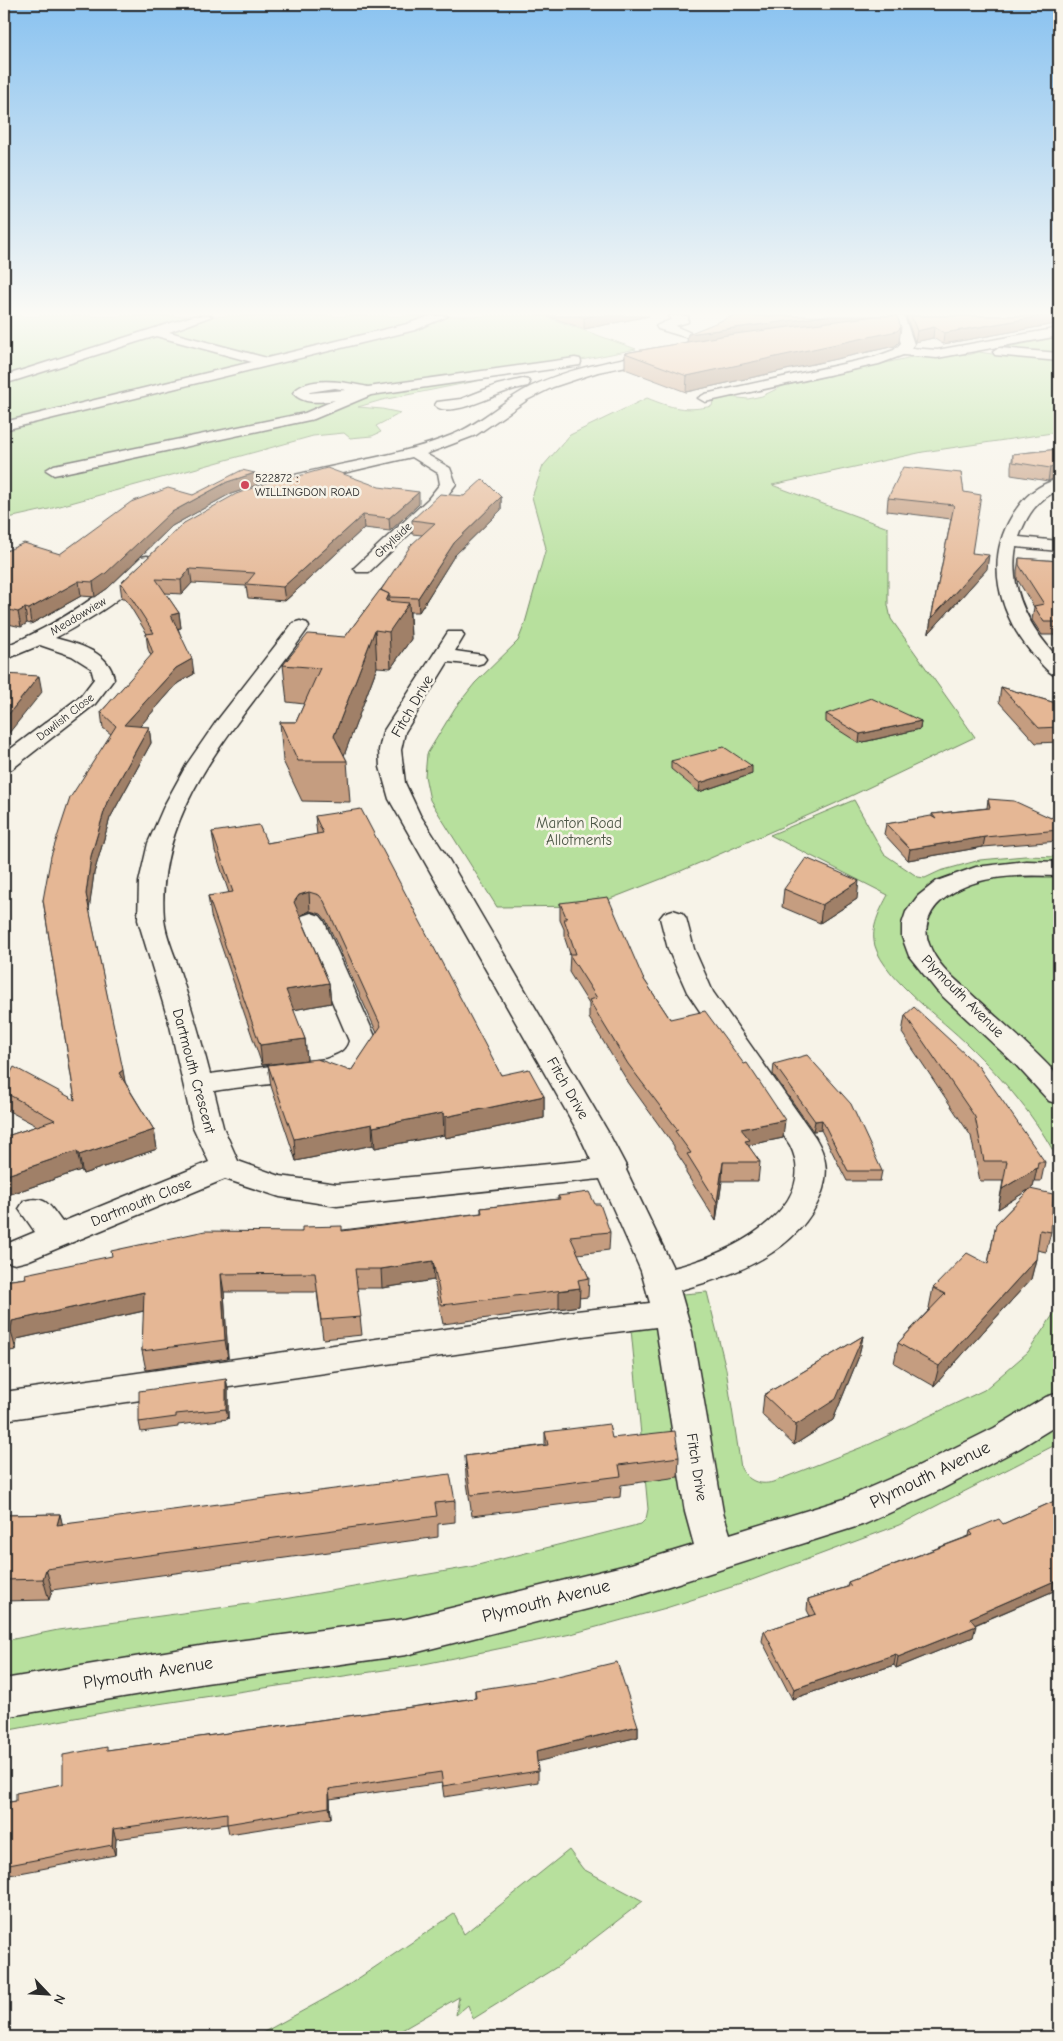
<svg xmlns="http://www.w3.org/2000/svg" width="1063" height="2041" font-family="'Comic Neue',sans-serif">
<rect width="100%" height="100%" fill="#f7f3e8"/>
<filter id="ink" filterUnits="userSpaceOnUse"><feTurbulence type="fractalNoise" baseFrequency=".02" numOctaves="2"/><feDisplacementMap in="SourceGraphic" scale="10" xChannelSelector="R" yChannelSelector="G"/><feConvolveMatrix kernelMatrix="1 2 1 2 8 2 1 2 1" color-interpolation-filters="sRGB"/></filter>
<g filter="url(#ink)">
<!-- green -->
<g fill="#b7e09d" stroke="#718664">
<polygon points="4,316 544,316 636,349 382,400 358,407 382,409 401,413 376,426 381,432 372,436 350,438 344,433 313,436 49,509 4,519"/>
<polygon points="1059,337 1059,353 1014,350 1007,347"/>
<path d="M979 352 1019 358 1059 360V432L923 452 772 485 888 528V605L891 619 975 737 834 804 674 874 592 906 497 907 430 800 425 776 427 754 455 708 475 683 518 641 525 623 546 548 532 497 543 466 570 435 647 398C672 408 685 412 712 406L713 401 729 397 748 399 762 396 783 386 912 357 911 355 960 353 967 355Z"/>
<path d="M854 800 884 854 918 877 925 878 940 871 980 860 1025 856 1059 857V1162C1037 1118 1004 1080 968 1045 943 1020 885 979 875 946 870 928 880 910 888 895L770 835Z"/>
<path d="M707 1292 726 1369 741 1468C747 1480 759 1486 773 1482L870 1444 984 1390 1028 1352 1059 1306V1443L899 1525 741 1584 666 1608 571 1634 424 1664 118 1710 4 1731V1641L58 1630 278 1600 470 1567 641 1524 646 1519 648 1509 631 1329 660 1296Z"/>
<polygon points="569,1850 583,1869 643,1901 560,1965 473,2019 468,2005 456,2015 459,1997 390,2037 255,2037 341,1990 454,1914 464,1934"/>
</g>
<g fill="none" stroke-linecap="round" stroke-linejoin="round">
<defs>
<g id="minor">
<polygon points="193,316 212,316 169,332 267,358 407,324 430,316 448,316 415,330 4,430 4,422 252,362 156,336 4,384 4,376"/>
<polygon points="669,316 688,316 688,322 675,326 691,333 689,336 685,337 658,329 656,326 672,319"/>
<polygon points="892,316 904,316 914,344 911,348 937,350 1059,328 1059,336 937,358 903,355 879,364 705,402 698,398 705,394 875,357 894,350 901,343"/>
<polygon points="999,348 1059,353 1059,361 995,355 993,352"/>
<path d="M661 351 665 352 667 355 665 358 598 372 553 387 527 400 476 435 426 454 450 468 456 484 440 505 369 572H357L354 568 428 499 440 484 438 473 412 457 296 484 288 479 291 476C344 462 401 456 452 435 480 424 502 401 530 387 571 367 617 360 661 351Z"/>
<path d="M575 358 580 359 581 362 580 365 371 395 314 419 54 475 46 470 54 465 305 413 335 400C321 402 303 405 293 393 308 374 348 383 368 387ZM335 388 346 390 309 393 310 392Z"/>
<path d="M523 379 528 380 530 383 528 386C520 388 512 389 505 392 491 397 446 419 435 405L437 402 461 399 497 385Z"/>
<path d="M1059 479V490C1037 499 1027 515 1019 537L1059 541V551L1016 547C1008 591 1030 628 1059 659V677C1048 674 1039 661 1031 652 998 612 985 560 1012 516 1023 497 1038 484 1059 479Z"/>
<path d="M147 556 153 557 156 561C132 595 91 619 55 638 78 644 110 652 114 679L95 704 12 769 4 770V754L81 696 94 679 91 668 72 656 40 645 4 660V647C56 625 101 597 141 557Z"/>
<path d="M300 621 307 623 309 627C249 714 154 802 164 918 165 935 175 955 180 972 191 1006 201 1039 210 1074L326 1059C336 1055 346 1053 349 1041L298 921 302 916 311 913 320 916 324 921 377 1041C375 1050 371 1058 364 1063 339 1082 249 1084 214 1091L223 1127 238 1161 280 1176 337 1184 591 1160 578 1132 389 799 380 767 379 750 383 732 448 632H462L464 636 455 651 483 655 486 659 483 663 476 665 448 662 405 732 401 750 405 783 420 815 449 860 608 1132 627 1168 626 1170 673 1268C722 1257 823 1211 790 1145L687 992 668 949 660 918 664 913 673 910 682 913 686 918 694 949 713 992 815 1137C827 1157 829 1173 821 1195 798 1252 736 1275 680 1290L692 1332 723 1512 730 1534 841 1500 914 1468 994 1428 1046 1397 1059 1393V1424L1020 1448 940 1490 865 1524 631 1598 406 1655 206 1683 4 1717V1679L206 1645 406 1619 631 1564 694 1545 685 1512 656 1327 558 1339 4 1420V1392L558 1313 650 1303 641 1271 600 1179 337 1206 280 1197 225 1179 27 1261 15 1264 4 1261V1245L35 1232 19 1209 24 1201C46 1195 49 1205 62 1222L209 1162 193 1127 170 1026 138 920 139 882 148 843 165 804 187 764 216 722 293 623Z"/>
<path d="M1026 861 1059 862V876C1018 875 973 873 940 902 928 913 923 929 929 944 935 962 951 976 965 988 996 1018 1030 1044 1059 1077V1104L1049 1101 1015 1064 937 991 909 956 902 937V924L906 912 918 896 937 881 976 867Z"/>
</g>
</defs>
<!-- minor casing -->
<use href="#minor" stroke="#2b2b2b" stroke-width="3"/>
<!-- minor -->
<use href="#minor" fill="#f7f3e8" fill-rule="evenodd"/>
</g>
<!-- wall -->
<g fill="#c59d80" stroke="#2b2b2b">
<polygon points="548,316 649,316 584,329"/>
<polygon points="906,316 1059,316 1059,327 1055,324 943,344 933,338 915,342"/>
<polygon points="688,334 899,342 895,346 686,392 625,369 625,353 687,342"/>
<polygon points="1059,449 1059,479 1058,477 1048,481 1011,475 1011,466 1013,454"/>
<polygon points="961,473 972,553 987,569 929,633 931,619 951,519 887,511 888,498"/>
<polygon points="257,485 228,495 172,526 108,588 95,597 81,596 31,624 27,623 21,627 4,623 4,552 60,554 193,495"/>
<polygon points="464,496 501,497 501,510 454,556 419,612 410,612 411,639 391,668 377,667 344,755 347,761 350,802 302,801 283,761 280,722 296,722 304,704 287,702 283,665 345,637 422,535 412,534 412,520"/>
<polygon points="419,504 390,531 364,528 285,601 248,598 246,586 192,583 182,594 165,593 179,613 181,628 178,628 194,674 178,683 139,727 149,727 151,743 110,818 94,873 89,909 125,1082 154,1130 157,1149 83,1174 81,1170 8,1195 4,1187 4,1137 37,1126 5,1109 4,1103 4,1085 75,1100 43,900 111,734 103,728 101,712 151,656 148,649 146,634 147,634 125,598 122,598 120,584 184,523"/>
<polygon points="1019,558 1059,561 1059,635 1042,635 1032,620 1034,607 1017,579 1017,571"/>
<polygon points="1001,687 1059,704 1059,742 1036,743 999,702"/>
<polygon points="826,714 921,721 920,729 859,743 826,722"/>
<polygon points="671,761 752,774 699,792 671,769"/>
<polygon points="988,799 1051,818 1059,811 1059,841 983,847 908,860 884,834 886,824 932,817 932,814 987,808"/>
<polygon points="315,816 501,1075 544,1096 544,1118 445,1138 444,1135 375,1148 373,1145 296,1161 271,1086 268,1065 351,1071 377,1033 326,920 321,914 310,911 300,915 329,983 331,1003 293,1010 305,1039 307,1060 262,1065 211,916 208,896 229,893 215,851 212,832 267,843 317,835"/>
<polygon points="784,889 857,899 820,923 782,907"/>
<polygon points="560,903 643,978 670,1019 783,1138 749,1145 749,1147 760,1162 758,1181 722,1181 716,1221 686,1173 686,1167 674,1149 674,1146 628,1082 589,1018 589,1004 569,972 570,954 564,936 564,929 560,920"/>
<polygon points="905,1015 1045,1162 1041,1181 1034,1181 1033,1187 998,1209 1003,1181 980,1181 971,1136 902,1033"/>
<polygon points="774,1064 882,1171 880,1181 847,1181 821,1130 813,1131 773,1074"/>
<polygon points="1030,1189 1051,1232 1046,1252 1037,1250 1036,1259 1031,1279 934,1386 894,1363 898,1343 930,1309 929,1308 933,1288 988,1263 996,1224"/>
<polygon points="558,1196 610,1232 609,1250 578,1254 589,1278 588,1297 579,1298 579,1306 443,1324 434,1280 382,1288 357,1288 362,1335 323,1339 317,1292 224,1292 228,1358 146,1370 142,1351 144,1311 17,1339 16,1350 4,1352 4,1281 26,1278 302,1232 343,1230 481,1213 481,1208 558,1199"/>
<polygon points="863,1336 859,1356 833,1420 794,1445 762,1415 764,1395"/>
<polygon points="226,1379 228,1389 228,1419 178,1425 178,1427 141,1432 139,1422"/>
<polygon points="545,1432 612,1438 679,1457 678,1477 621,1485 620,1497 472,1516 466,1476 465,1456 545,1445"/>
<polygon points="1059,1499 1059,1594 1056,1590 975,1625 973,1637 896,1668 894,1665 792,1699 762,1641 764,1631 810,1616 807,1610 808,1599 847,1587 848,1582 969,1536 970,1531 1003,1524"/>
<polygon points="455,1501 455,1522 438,1524 438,1537 52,1590 49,1600 4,1601 4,1515 60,1514 62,1524"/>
<polygon points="475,1690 638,1726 638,1737 537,1761 538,1771 538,1782 444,1797 442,1783 330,1799 331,1818 229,1834 227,1824 116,1839 115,1855 4,1876 4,1803 16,1801 63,1784 108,1750 475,1698"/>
</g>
<!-- shaded-wall -->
<g fill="#a08068" stroke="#2b2b2b">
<polygon points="593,316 649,316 584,329 584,318"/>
<polygon points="826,316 892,316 687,345 688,334"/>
<polygon points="1042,316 1057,316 1055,324 943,344 944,333"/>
<polygon points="901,327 899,342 895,346 686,392 687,376"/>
<polygon points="934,327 933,338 915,342 917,331"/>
<polygon points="1059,465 1058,477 1048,481 1050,468"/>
<polygon points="255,473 257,485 228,495 172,526 108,588 95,597 93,582 170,513 227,482"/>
<polygon points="419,492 419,504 390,531 389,518"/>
<polygon points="501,497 501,510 454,556 419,612 418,598 454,543"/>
<polygon points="363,515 364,528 285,601 283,587"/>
<polygon points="989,555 987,569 929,633 931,619"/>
<polygon points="190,569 192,583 182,594 181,580"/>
<polygon points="79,581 81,596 31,624 29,609"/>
<polygon points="389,594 390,630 409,603 411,639 391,668 389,632 386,601"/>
<polygon points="25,608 27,623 21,627 18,612"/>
<polygon points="179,613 181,628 173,629 171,615"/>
<polygon points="375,630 377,667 342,761 334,736"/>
<polygon points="192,659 194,674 178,683 127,741 124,725 176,668"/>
<polygon points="39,676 42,692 5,738 4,731 4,720"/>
<polygon points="921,721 920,729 859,743 860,734"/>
<polygon points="149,727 151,743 110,818 94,873 89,911 86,894 91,856 107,802"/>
<polygon points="752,766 752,774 699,792 700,783"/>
<polygon points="985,837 983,847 908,860 910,849"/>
<polygon points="859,881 857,899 820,923 822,905"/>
<polygon points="309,892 310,911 301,915 296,922 294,902 299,895"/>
<polygon points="329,983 331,1003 288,1011 286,990"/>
<polygon points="305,1039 307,1060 262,1065 260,1045"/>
<polygon points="123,1070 126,1088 119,1073"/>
<polygon points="544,1096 544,1118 445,1138 445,1117"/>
<polygon points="443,1113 444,1135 375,1148 373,1127"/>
<polygon points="785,1120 783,1138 749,1145 748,1159 741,1129"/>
<polygon points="822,1120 821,1130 813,1131 815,1121"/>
<polygon points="372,1124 373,1145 296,1161 294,1139"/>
<polygon points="154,1130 157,1149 83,1174 79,1155"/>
<polygon points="77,1151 81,1170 8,1195 4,1176"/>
<polygon points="723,1162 722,1181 716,1221 717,1202"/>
<polygon points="1037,1168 1033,1187 998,1209 1002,1189"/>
<polygon points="1036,1259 1031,1279 934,1386 939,1366"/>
<polygon points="433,1261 434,1280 382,1288 381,1269"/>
<polygon points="221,1274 224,1292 228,1358 225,1340"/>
<polygon points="580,1288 579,1306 559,1309 559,1291"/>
<polygon points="144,1292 148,1310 17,1339 16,1350 11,1332 12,1321"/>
<polygon points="863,1336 859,1356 833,1420 794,1445 796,1425"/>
<polygon points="226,1379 228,1389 228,1419 226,1409"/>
<polygon points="60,1514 65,1535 57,1525"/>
<polygon points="46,1569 52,1590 49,1600 43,1579"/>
<polygon points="1059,1579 1056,1590 967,1628 970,1618"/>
<polygon points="976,1626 973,1637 896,1668 898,1657"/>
<polygon points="896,1654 894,1665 792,1699 794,1689"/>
<polygon points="638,1726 638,1737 536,1762 536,1751"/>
<polygon points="329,1789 330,1799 331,1818 329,1807"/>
<polygon points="113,1829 116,1839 115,1855 112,1845"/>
</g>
<!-- building -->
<g fill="#e5b795" stroke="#2b2b2b">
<polygon points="579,316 593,316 584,318"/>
<polygon points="733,316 826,316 688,334"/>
<polygon points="876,316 897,316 901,327 897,331 687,376 625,353 727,335"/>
<polygon points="911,316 1042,316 944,333 934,327 917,331"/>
<polygon points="1059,449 1059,465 1050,468 1013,462 1013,454"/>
<polygon points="903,467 961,473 964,492 981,495 972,553 989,555 931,619 954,505 888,498"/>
<polygon points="327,468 379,487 419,492 389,518 363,515 283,587 246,584 255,573 190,569 181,580 156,579 179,613 171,615 192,659 176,668 124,725 149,727 107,802 91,856 86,894 123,1070 119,1073 154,1130 79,1155 77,1151 4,1176 4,1137 55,1120 4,1092 4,1085 14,1067 75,1100 43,900 51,856 70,798 116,726 101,712 153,653 146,634 154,633 123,585 120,584 184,523 236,494 281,478 288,479"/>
<polygon points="242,470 255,473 227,482 170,513 106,573 93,582 79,581 29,609 25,608 18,612 4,609 4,552 24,543 60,554 131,502 168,488 193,495"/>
<polygon points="483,479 501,497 454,543 418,598 389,597 389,594 381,590 411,545 435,523 412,520 440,494 464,496"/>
<polygon points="1019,558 1059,561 1059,622 1044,622 1034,606 1044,604 1019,565"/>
<polygon points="380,590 389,594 386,601 409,603 389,632 375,630 334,736 347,761 298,761 280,722 296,722 320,668 283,665 308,634 345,637"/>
<polygon points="4,674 39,676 4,720"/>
<polygon points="1001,687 1059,704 1059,727 1039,728"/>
<polygon points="871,698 921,721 860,734 826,714"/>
<polygon points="724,747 752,766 700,783 671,761"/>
<polygon points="988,799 1014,801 1051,818 1059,811 1059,830 985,837 910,849 886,824 931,816 936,819 932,814 990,808"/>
<polygon points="361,809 501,1075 529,1069 544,1096 445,1117 443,1113 373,1127 372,1124 294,1139 268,1065 317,1059 351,1071 381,1026 324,901 319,895 309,892 299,895 294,902 329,983 286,990 305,1039 260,1045 208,896 233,892 212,832 259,825 267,843 323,833 315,816"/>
<polygon points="806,858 859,881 822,905 784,889"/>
<polygon points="608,897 643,978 670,1019 705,1011 744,1064 747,1063 785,1120 741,1129 750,1140 745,1141 760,1162 723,1162 717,1202 687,1154 691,1153 675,1131 678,1130 628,1064 589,1000 597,998 569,954 576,954 564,919 567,919 560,903"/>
<polygon points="914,1007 979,1067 1045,1162 1038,1162 1037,1168 1002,1189 1007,1161 984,1161 975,1117 905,1015"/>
<polygon points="807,1055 851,1104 882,1171 848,1171 822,1120 815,1121 774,1064"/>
<polygon points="1030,1189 1053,1194 1051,1232 1040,1230 1036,1259 939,1366 898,1343 945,1294 933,1288 967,1253 988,1264 996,1224"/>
<polygon points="589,1192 595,1204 600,1204 610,1232 570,1236 589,1278 578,1280 580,1288 442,1305 433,1261 381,1269 355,1269 361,1317 321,1320 315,1273 221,1274 225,1340 142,1351 144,1292 12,1321 11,1332 4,1333 4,1281 26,1278 25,1274 112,1256 111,1251 205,1231 302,1232 302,1227 342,1226 342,1231 482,1213 481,1208 560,1199 558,1196"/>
<polygon points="863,1336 836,1399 796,1425 764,1395"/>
<polygon points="226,1379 226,1409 176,1414 176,1417 139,1422 139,1391"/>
<polygon points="609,1424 612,1438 675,1431 679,1457 619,1465 621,1476 471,1495 465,1456 548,1445 545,1432"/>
<polygon points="450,1474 455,1501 435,1503 437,1516 46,1569 43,1579 4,1580 4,1515 60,1514 57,1525"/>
<polygon points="1059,1499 1059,1579 970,1618 976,1626 898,1657 896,1654 794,1689 764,1631 816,1614 808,1599 851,1586 848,1582 973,1535 970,1531 999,1519 1003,1524"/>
<polygon points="617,1662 638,1726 536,1751 538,1771 443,1786 441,1772 329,1789 329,1807 227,1824 227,1813 113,1829 112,1845 4,1866 4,1803 16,1801 16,1793 63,1784 63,1755 107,1747 107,1750 476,1698 475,1690 541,1680"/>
</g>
</g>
<!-- sky -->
<linearGradient id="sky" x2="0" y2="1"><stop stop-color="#89c2f0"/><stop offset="0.52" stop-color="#fbfaf5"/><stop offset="1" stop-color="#fbfaf5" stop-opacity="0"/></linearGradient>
<rect width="1063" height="602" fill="url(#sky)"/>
<!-- markers -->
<circle fill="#d1495b" stroke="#f7f3e8" stroke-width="2" cx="245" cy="485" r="5"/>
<g text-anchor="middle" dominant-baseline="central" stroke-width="5" stroke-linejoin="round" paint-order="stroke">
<!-- far-poi labels -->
<g font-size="12" fill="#2b2b2b" stroke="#f7f3e8" text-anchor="start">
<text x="255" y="478">522872 :<tspan x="255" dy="14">WILLINGDON ROAD</tspan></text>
</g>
<!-- far-street labels -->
<g font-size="12" fill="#2b2b2b" stroke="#f7f3e8">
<text transform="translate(393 540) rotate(-43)">Ghyllside</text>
<text transform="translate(78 616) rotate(-31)">Meadowview</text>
<text transform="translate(65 717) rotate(-38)">Dawlish Close</text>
</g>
<!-- street labels -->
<g font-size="15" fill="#2b2b2b" stroke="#f7f3e8">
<text transform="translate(412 706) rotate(-60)">Fitch Drive</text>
<text transform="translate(963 996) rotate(45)">Plymouth Avenue</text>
<text transform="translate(194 1071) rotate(75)">Dartmouth Crescent</text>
<text transform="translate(568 1088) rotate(60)">Fitch Drive</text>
<text transform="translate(141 1202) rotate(-22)">Dartmouth Close</text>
<text transform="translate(697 1467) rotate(81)">Fitch Drive</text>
</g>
<!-- park labels -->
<g font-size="15" fill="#4e5848" stroke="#f7f3e8">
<text x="579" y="823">Manton Road<tspan x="579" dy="17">Allotments</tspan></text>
</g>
<!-- near-street labels -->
<g font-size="18" fill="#2b2b2b" stroke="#f7f3e8">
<text transform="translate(930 1475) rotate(-26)">Plymouth Avenue</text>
<text transform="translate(546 1601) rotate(-14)">Plymouth Avenue</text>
<text transform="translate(148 1673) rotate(-9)">Plymouth Avenue</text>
</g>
</g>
<!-- margin -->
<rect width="1063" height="2041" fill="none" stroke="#f7f3e8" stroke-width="20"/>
<rect x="10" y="10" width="1043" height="2021" fill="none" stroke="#2b2b2b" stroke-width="2" filter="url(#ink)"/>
<!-- north arrow -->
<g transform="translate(48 1994) rotate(115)" stroke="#f7f3e8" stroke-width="4" paint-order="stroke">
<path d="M0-4L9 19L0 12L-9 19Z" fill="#2b2b2b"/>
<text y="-8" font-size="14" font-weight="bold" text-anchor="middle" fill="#2b2b2b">N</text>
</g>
</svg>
